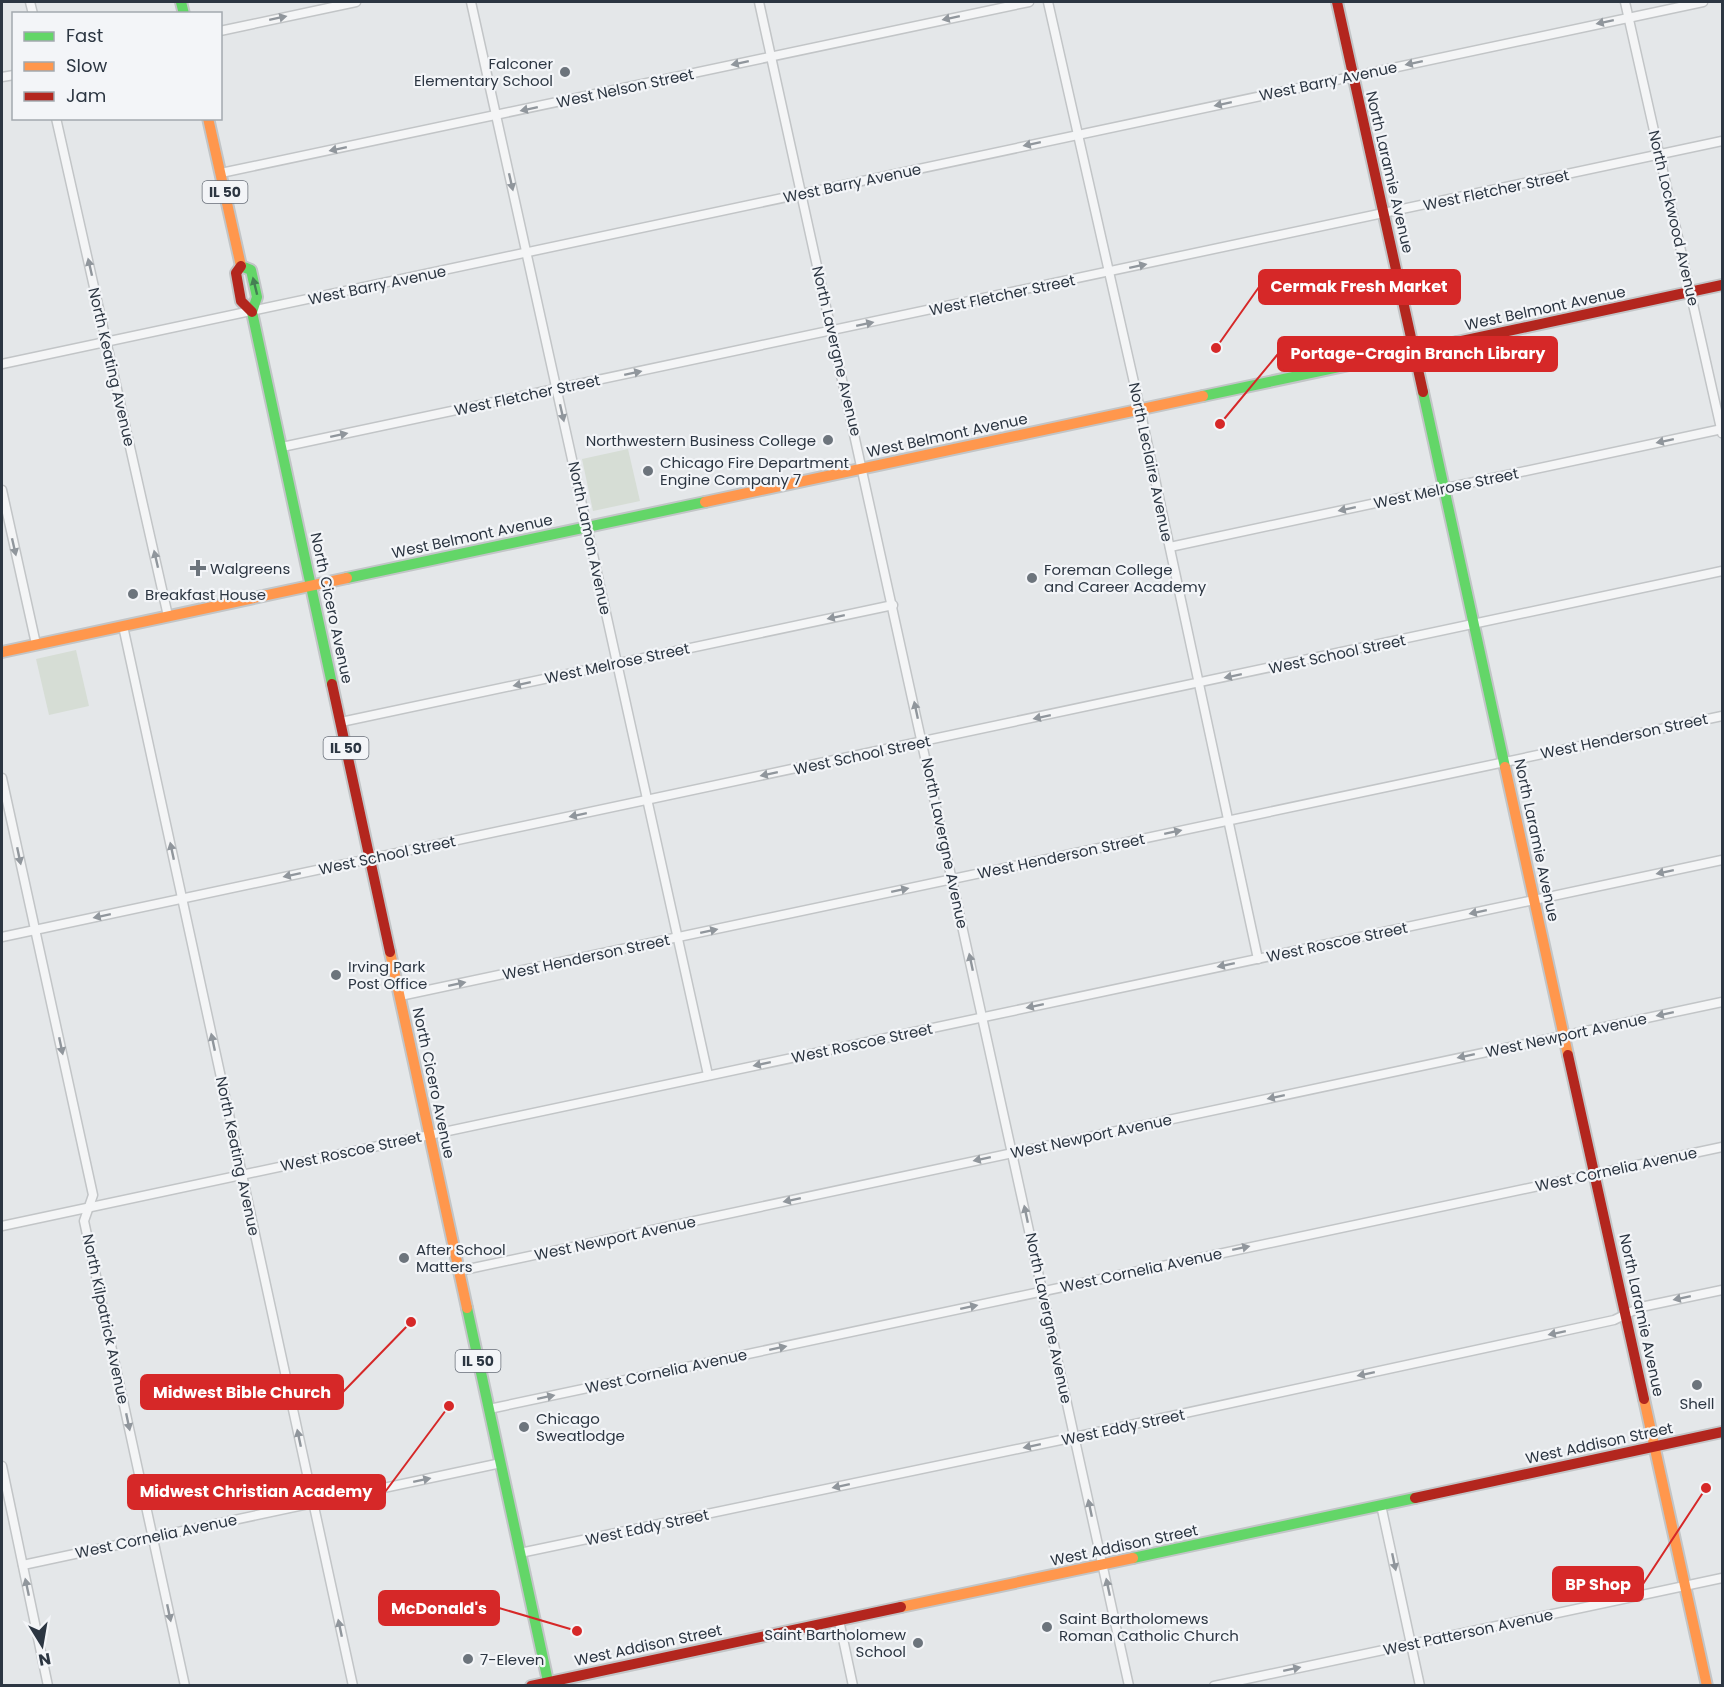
<svg xmlns="http://www.w3.org/2000/svg" width="1724" height="1687" font-family="Poppins,sans-serif">
<rect width="100%" height="100%" fill="#e4e7e9"/>
<!-- green -->
<g fill="#d6ddd5">
<polygon points="628,449 640,501 593,511 582,459"/>
<polygon points="76,650 89,706 49,715 36,659"/>
</g>
<g fill="none" stroke-linecap="round" stroke-linejoin="round">
<defs>
<g id="street">
<polyline points="30,2 33,14"/>
<polyline points="471,2 708,1075"/>
<polyline points="759,2 1129,1686"/>
<polyline points="1048,2 1140,409 1258,959"/>
<polyline points="1625,2 1722,433"/>
<polyline points="220,31 356,2"/>
<polyline points="2,77 14,75"/>
<polyline points="56,118 168,616"/>
<polyline points="221,173 1029,2"/>
<polyline points="2,364 1703,2"/>
<polyline points="282,447 1722,141"/>
<polyline points="2,490 36,644"/>
<polyline points="1170,547 1722,429"/>
<polyline points="123,626 353,1686"/>
<polyline points="341,722 893,605"/>
<polyline points="2,778 93,1195 84,1221 185,1686"/>
<polyline points="2,937 1722,571"/>
<polyline points="400,996 1722,716"/>
<polyline points="2,1226 1722,860"/>
<polyline points="459,1271 1722,1002"/>
<polyline points="489,1409 1722,1147"/>
<polyline points="2,1466 48,1686"/>
<polyline points="1381,1505 1420,1686"/>
<polyline points="520,1553 1075,1437 1614,1320 1641,1307 1722,1290"/>
<polyline points="23,1565 501,1463"/>
<polyline points="839,1620 853,1686"/>
<polyline points="1214,1686 1722,1578"/>
</g>
<g id="fast">
<polyline points="181,2 184,14"/>
<polyline points="241,266 251,270 257,297 252,312 332,684"/>
<polyline points="1423,392 1505,767"/>
<polyline points="1203,396 1457,342"/>
<polyline points="347,578 705,502"/>
<polyline points="467,1308 549,1686"/>
<polyline points="1133,1558 1415,1498"/>
</g>
<g id="slow">
<polyline points="208,118 241,266"/>
<polyline points="705,502 1203,396"/>
<polyline points="2,652 347,578"/>
<polyline points="1505,767 1568,1055"/>
<polyline points="390,952 467,1308"/>
<polyline points="1644,1399 1707,1686"/>
<polyline points="901,1607 1133,1558"/>
</g>
<g id="jam">
<polyline points="1337,2 1423,392"/>
<polyline points="241,266 236,273 241,301 252,312"/>
<polyline points="1457,342 1722,285"/>
<polyline points="332,684 390,952"/>
<polyline points="1568,1055 1644,1399"/>
<polyline points="1415,1498 1722,1432"/>
<polyline points="531,1686 901,1607"/>
</g>
</defs>
<!-- street casing -->
<use href="#street" stroke="#c2c5c7" stroke-width="11"/>
<!-- fast casing -->
<use href="#fast" stroke="#c2c5c7" stroke-width="14"/>
<!-- slow casing -->
<use href="#slow" stroke="#c2c5c7" stroke-width="14"/>
<!-- jam casing -->
<use href="#jam" stroke="#c2c5c7" stroke-width="14"/>
<!-- street -->
<use href="#street" stroke="#f4f5f6" stroke-width="8"/>
<!-- fast -->
<use href="#fast" stroke="#63d668" stroke-width="10"/>
<!-- slow -->
<use href="#slow" stroke="#ff974d" stroke-width="10"/>
<!-- jam -->
<use href="#jam" stroke="#b3261e" stroke-width="10"/>
</g>
<!-- one-way arrows -->
<defs><path id="oneway-solid" d="M-6-.8H1V-3.2L6.5 0L1 3.2V.8H-6Z" transform="scale(1.5)"/></defs>
<g fill="#90969c">
<use href="#oneway-solid" transform="translate(278 18) rotate(-12)"/>
<use href="#oneway-solid" transform="translate(951 18) rotate(168)"/>
<use href="#oneway-solid" transform="translate(1605 22) rotate(168)"/>
<use href="#oneway-solid" transform="translate(740 63) rotate(168)"/>
<use href="#oneway-solid" transform="translate(1414 63) rotate(168)"/>
<use href="#oneway-solid" transform="translate(1223 104) rotate(168)"/>
<use href="#oneway-solid" transform="translate(529 109) rotate(168)"/>
<use href="#oneway-solid" transform="translate(1032 144) rotate(168)"/>
<use href="#oneway-solid" transform="translate(338 149) rotate(168)"/>
<use href="#oneway-solid" transform="translate(511 182) rotate(77)"/>
<use href="#oneway-solid" transform="translate(1138 266) rotate(-12)"/>
<use href="#oneway-solid" transform="translate(90 267) rotate(-103)"/>
<use href="#oneway-solid" transform="translate(865 324) rotate(-12)"/>
<use href="#oneway-solid" transform="translate(633 373) rotate(-12)"/>
<use href="#oneway-solid" transform="translate(562 413) rotate(77)"/>
<use href="#oneway-solid" transform="translate(339 435) rotate(-12)"/>
<use href="#oneway-solid" transform="translate(1665 441) rotate(168)"/>
<use href="#oneway-solid" transform="translate(1347 509) rotate(168)"/>
<use href="#oneway-solid" transform="translate(14 547) rotate(77)"/>
<use href="#oneway-solid" transform="translate(156 559) rotate(-103)"/>
<use href="#oneway-solid" transform="translate(836 617) rotate(168)"/>
<use href="#oneway-solid" transform="translate(1233 676) rotate(168)"/>
<use href="#oneway-solid" transform="translate(522 684) rotate(168)"/>
<use href="#oneway-solid" transform="translate(916 710) rotate(-102)"/>
<use href="#oneway-solid" transform="translate(1042 717) rotate(168)"/>
<use href="#oneway-solid" transform="translate(769 774) rotate(168)"/>
<use href="#oneway-solid" transform="translate(578 815) rotate(168)"/>
<use href="#oneway-solid" transform="translate(1173 832) rotate(-12)"/>
<use href="#oneway-solid" transform="translate(172 851) rotate(-102)"/>
<use href="#oneway-solid" transform="translate(19 856) rotate(78)"/>
<use href="#oneway-solid" transform="translate(1665 872) rotate(168)"/>
<use href="#oneway-solid" transform="translate(292 875) rotate(168)"/>
<use href="#oneway-solid" transform="translate(900 890) rotate(-12)"/>
<use href="#oneway-solid" transform="translate(1478 912) rotate(168)"/>
<use href="#oneway-solid" transform="translate(102 916) rotate(168)"/>
<use href="#oneway-solid" transform="translate(709 931) rotate(-12)"/>
<use href="#oneway-solid" transform="translate(971 962) rotate(-102)"/>
<use href="#oneway-solid" transform="translate(1226 965) rotate(168)"/>
<use href="#oneway-solid" transform="translate(457 984) rotate(-12)"/>
<use href="#oneway-solid" transform="translate(1035 1006) rotate(168)"/>
<use href="#oneway-solid" transform="translate(1665 1014) rotate(168)"/>
<use href="#oneway-solid" transform="translate(213 1042) rotate(-102)"/>
<use href="#oneway-solid" transform="translate(61 1046) rotate(78)"/>
<use href="#oneway-solid" transform="translate(1466 1056) rotate(168)"/>
<use href="#oneway-solid" transform="translate(762 1064) rotate(168)"/>
<use href="#oneway-solid" transform="translate(1276 1097) rotate(168)"/>
<use href="#oneway-solid" transform="translate(982 1159) rotate(168)"/>
<use href="#oneway-solid" transform="translate(792 1200) rotate(168)"/>
<use href="#oneway-solid" transform="translate(1026 1214) rotate(-102)"/>
<use href="#oneway-solid" transform="translate(1241 1248) rotate(-12)"/>
<use href="#oneway-solid" transform="translate(1682 1298) rotate(168)"/>
<use href="#oneway-solid" transform="translate(969 1307) rotate(-12)"/>
<use href="#oneway-solid" transform="translate(1557 1333) rotate(168)"/>
<use href="#oneway-solid" transform="translate(778 1348) rotate(-12)"/>
<use href="#oneway-solid" transform="translate(1366 1374) rotate(168)"/>
<use href="#oneway-solid" transform="translate(546 1397) rotate(-12)"/>
<use href="#oneway-solid" transform="translate(128 1422) rotate(78)"/>
<use href="#oneway-solid" transform="translate(299 1438) rotate(-102)"/>
<use href="#oneway-solid" transform="translate(1032 1446) rotate(168)"/>
<use href="#oneway-solid" transform="translate(422 1480) rotate(-12)"/>
<use href="#oneway-solid" transform="translate(841 1486) rotate(168)"/>
<use href="#oneway-solid" transform="translate(1090 1508) rotate(-102)"/>
<use href="#oneway-solid" transform="translate(1394 1562) rotate(78)"/>
<use href="#oneway-solid" transform="translate(27 1587) rotate(-102)"/>
<use href="#oneway-solid" transform="translate(1108 1587) rotate(-102)"/>
<use href="#oneway-solid" transform="translate(169 1613) rotate(78)"/>
<use href="#oneway-solid" transform="translate(340 1628) rotate(-102)"/>
<use href="#oneway-solid" transform="translate(1292 1669) rotate(-12)"/>
</g>
<use fill="#457e53" href="#oneway-solid" transform="translate(255 286) rotate(-104)"/>
<!-- markers -->
<g fill="#6c747c" stroke="#f3f5f8" stroke-width="2">
<circle cx="565" cy="72" r="6"/>
<circle cx="828" cy="440" r="6"/>
<circle cx="648" cy="471" r="6"/>
<path d="M195 559h6v6h6v6h-6v6h-6v-6h-6v-6h6z"/>
<circle cx="1032" cy="578" r="6"/>
<circle cx="133" cy="594" r="6"/>
<circle cx="336" cy="975" r="6"/>
<circle cx="404" cy="1258" r="6"/>
<circle cx="1697" cy="1385" r="6"/>
<circle cx="524" cy="1427" r="6"/>
<circle cx="1047" cy="1627" r="6"/>
<circle cx="918" cy="1643" r="6"/>
<circle cx="468" cy="1659" r="6"/>
</g>
<g text-anchor="middle" dominant-baseline="central" stroke-width="4.5" stroke-linejoin="round" paint-order="stroke">
<!-- shield labels -->
<g fill="#f3f5f8" stroke="#686f79" stroke-width="1.5">
<rect x="202.5" y="181" width="45" height="22" rx="4.5"/>
<rect x="323.5" y="737" width="45" height="22" rx="4.5"/>
<rect x="455.5" y="1350" width="45" height="22" rx="4.5"/>
</g>
<g font-size="14" font-weight="bold" fill="#2c3642">
<text x="225" y="192">IL 50</text>
<text x="346" y="748">IL 50</text>
<text x="478" y="1361">IL 50</text>
</g>
<!-- poi labels -->
<g font-size="15" fill="#2c3642" stroke="#f3f5f8" text-anchor="start">
<text x="553" y="63" text-anchor="end">Falconer<tspan x="553" dy="17">Elementary School</tspan></text>
<text x="816" y="440" text-anchor="end">Northwestern Business College</text>
<text x="660" y="462">Chicago Fire Department<tspan x="660" dy="17">Engine Company 7</tspan></text>
<text x="210" y="568">Walgreens</text>
<text x="1044" y="569">Foreman College<tspan x="1044" dy="17">and Career Academy</tspan></text>
<text x="145" y="594">Breakfast House</text>
<text x="348" y="966">Irving Park<tspan x="348" dy="17">Post Office</tspan></text>
<text x="416" y="1249">After School<tspan x="416" dy="17">Matters</tspan></text>
<text x="1697" y="1403" text-anchor="middle">Shell</text>
<text x="536" y="1418">Chicago<tspan x="536" dy="17">Sweatlodge</tspan></text>
<text x="1059" y="1618">Saint Bartholomews<tspan x="1059" dy="17">Roman Catholic Church</tspan></text>
<text x="906" y="1634" text-anchor="end">Saint Bartholomew<tspan x="906" dy="17">School</tspan></text>
<text x="480" y="1659">7-Eleven</text>
</g>
<!-- street labels -->
<g font-size="15" fill="#2c3642" stroke="#f3f5f8">
<text transform="translate(1328 81) rotate(-12)">West Barry Avenue</text>
<text transform="translate(625 88) rotate(-12)">West Nelson Street</text>
<text transform="translate(1390 172) rotate(77)">North Laramie Avenue</text>
<text transform="translate(852 183) rotate(-12)">West Barry Avenue</text>
<text transform="translate(1496 190) rotate(-12)">West Fletcher Street</text>
<text transform="translate(1674 218) rotate(77)">North Lockwood Avenue</text>
<text transform="translate(377 285) rotate(-12)">West Barry Avenue</text>
<text transform="translate(1002 295) rotate(-12)">West Fletcher Street</text>
<text transform="translate(1545 308) rotate(-12)">West Belmont Avenue</text>
<text transform="translate(837 351) rotate(77)">North Lavergne Avenue</text>
<text transform="translate(112 367) rotate(77)">North Keating Avenue</text>
<text transform="translate(527 395) rotate(-12)">West Fletcher Street</text>
<text transform="translate(947 435) rotate(-12)">West Belmont Avenue</text>
<text transform="translate(1151 462) rotate(78)">North Leclaire Avenue</text>
<text transform="translate(1446 488) rotate(-12)">West Melrose Street</text>
<text transform="translate(472 536) rotate(-12)">West Belmont Avenue</text>
<text transform="translate(590 538) rotate(78)">North Lamon Avenue</text>
<text transform="translate(332 608) rotate(78)">North Cicero Avenue</text>
<text transform="translate(1337 654) rotate(-12)">West School Street</text>
<text transform="translate(617 663) rotate(-12)">West Melrose Street</text>
<text transform="translate(1624 736) rotate(-12)">West Henderson Street</text>
<text transform="translate(862 755) rotate(-12)">West School Street</text>
<text transform="translate(1537 840) rotate(78)">North Laramie Avenue</text>
<text transform="translate(945 843) rotate(78)">North Lavergne Avenue</text>
<text transform="translate(387 855) rotate(-12)">West School Street</text>
<text transform="translate(1061 856) rotate(-12)">West Henderson Street</text>
<text transform="translate(1337 942) rotate(-12)">West Roscoe Street</text>
<text transform="translate(586 957) rotate(-12)">West Henderson Street</text>
<text transform="translate(1566 1035) rotate(-12)">West Newport Avenue</text>
<text transform="translate(862 1043) rotate(-12)">West Roscoe Street</text>
<text transform="translate(434 1083) rotate(78)">North Cicero Avenue</text>
<text transform="translate(1091 1136) rotate(-12)">West Newport Avenue</text>
<text transform="translate(351 1151) rotate(-12)">West Roscoe Street</text>
<text transform="translate(238 1156) rotate(78)">North Keating Avenue</text>
<text transform="translate(1616 1169) rotate(-12)">West Cornelia Avenue</text>
<text transform="translate(615 1238) rotate(-12)">West Newport Avenue</text>
<text transform="translate(1141 1270) rotate(-12)">West Cornelia Avenue</text>
<text transform="translate(1642 1315) rotate(78)">North Laramie Avenue</text>
<text transform="translate(1049 1318) rotate(78)">North Lavergne Avenue</text>
<text transform="translate(106 1319) rotate(78)">North Kilpatrick Avenue</text>
<text transform="translate(666 1371) rotate(-12)">West Cornelia Avenue</text>
<text transform="translate(1123 1427) rotate(-12)">West Eddy Street</text>
<text transform="translate(1599 1443) rotate(-12)">West Addison Street</text>
<text transform="translate(647 1527) rotate(-12)">West Eddy Street</text>
<text transform="translate(156 1536) rotate(-12)">West Cornelia Avenue</text>
<text transform="translate(1124 1545) rotate(-12)">West Addison Street</text>
<text transform="translate(1468 1632) rotate(-12)">West Patterson Avenue</text>
<text transform="translate(648 1645) rotate(-12)">West Addison Street</text>
</g>
</g>
<!-- callouts -->
<path fill="none" stroke="#d62828" stroke-width="2" d="M1216 348L1259 287M1220 424L1278 354M411 1322L343 1392M449 1406L385 1492M1706 1488L1643 1584M577 1631L499 1608"/>
<g fill="#d62828" stroke="#f3f5f8" stroke-width="2">
<circle cx="1216" cy="348" r="6"/>
<circle cx="1220" cy="424" r="6"/>
<circle cx="411" cy="1322" r="6"/>
<circle cx="449" cy="1406" r="6"/>
<circle cx="1706" cy="1488" r="6"/>
<circle cx="577" cy="1631" r="6"/>
</g>
<g fill="#d62828" stroke="#d62828" stroke-width="2">
<rect x="1259" y="270" width="201" height="34" rx="6"/>
<rect x="1278" y="337" width="279" height="34" rx="6"/>
<rect x="141" y="1375" width="202" height="34" rx="6"/>
<rect x="128" y="1475" width="257" height="34" rx="6"/>
<rect x="1553" y="1567" width="90" height="34" rx="6"/>
<rect x="379" y="1591" width="120" height="34" rx="6"/>
</g>
<g font-size="16" text-anchor="middle" font-weight="bold" fill="#fff">
<text x="1359" y="292">Cermak Fresh Market</text>
<text x="1418" y="359">Portage-Cragin Branch Library</text>
<text x="242" y="1398">Midwest Bible Church</text>
<text x="256" y="1497">Midwest Christian Academy</text>
<text x="1598" y="1590">BP Shop</text>
<text x="439" y="1614">McDonald's</text>
</g>
<!-- border -->
<rect width="1724" height="1687" fill="none" stroke="#2c3642" stroke-width="6"/>
<!-- legend -->
<rect x="12" y="12" width="210" height="108" fill="#f3f5f8" stroke="#a3a9af" stroke-width="1.5"/>
<rect x="24" y="32" width="30" height="9" fill="#63d668" stroke="#a3a9af" stroke-width="1.5"/>
<text x="66" y="42" font-size="18" fill="#2c3642">Fast</text>
<rect x="24" y="62" width="30" height="9" fill="#ff974d" stroke="#a3a9af" stroke-width="1.5"/>
<text x="66" y="72" font-size="18" fill="#2c3642">Slow</text>
<rect x="24" y="92" width="30" height="9" fill="#b3261e" stroke="#a3a9af" stroke-width="1.5"/>
<text x="66" y="102" font-size="18" fill="#2c3642">Jam</text>
<!-- north arrow -->
<g transform="translate(42 1645) rotate(169)" stroke="#f3f5f8" stroke-width="4.5" paint-order="stroke">
<path d="M0-4.5L10 22L0 15L-10 22Z" fill="#2c3642"/>
<text y="-9" font-size="16" font-weight="bold" text-anchor="middle" fill="#2c3642">N</text>
</g>
</svg>
